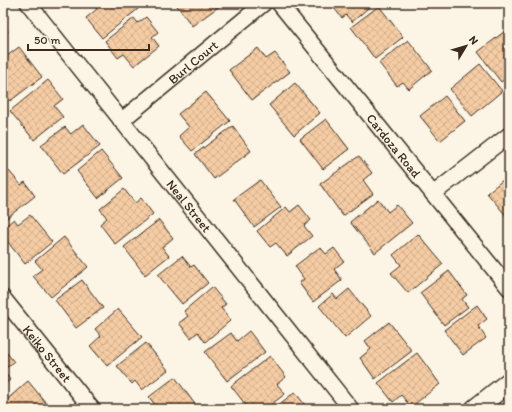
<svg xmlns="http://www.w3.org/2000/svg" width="512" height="412" font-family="Itim,sans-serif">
<defs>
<pattern id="building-cross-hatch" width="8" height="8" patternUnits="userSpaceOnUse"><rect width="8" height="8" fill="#f5cca4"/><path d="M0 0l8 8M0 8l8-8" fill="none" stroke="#d3af8d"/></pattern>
</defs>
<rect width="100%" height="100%" fill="#fcf5e5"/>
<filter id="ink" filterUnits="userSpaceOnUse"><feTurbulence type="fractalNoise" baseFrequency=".025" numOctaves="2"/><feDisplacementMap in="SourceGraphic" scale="8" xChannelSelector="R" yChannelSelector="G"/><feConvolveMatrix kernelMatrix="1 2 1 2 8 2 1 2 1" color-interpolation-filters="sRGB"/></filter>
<g filter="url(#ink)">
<!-- building -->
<g fill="url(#building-cross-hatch)" stroke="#3b2a1e">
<polygon points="92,3 133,3 138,9 102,38 86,18 97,9"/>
<polygon points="175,3 220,3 221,5 192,26"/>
<polygon points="330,3 374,3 352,22 346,15 342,18"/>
<polygon points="379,6 403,37 375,59 351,27"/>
<polygon points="146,17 158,32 152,37 159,46 134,66 124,54 118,58 105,41 134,18 138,23"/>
<polygon points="3,25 8,32 3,35"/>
<polygon points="509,28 509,76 501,82 478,52"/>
<polygon points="408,40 432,70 409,89 403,82 397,86 379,63"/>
<polygon points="19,47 42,77 10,101 3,91 3,59"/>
<polygon points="258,48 266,59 275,53 290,72 252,100 229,70"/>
<polygon points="480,64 502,91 472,116 450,89"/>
<polygon points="48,80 63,99 54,106 63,117 34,140 10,111"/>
<polygon points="295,83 320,113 294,135 269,105"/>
<polygon points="206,92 230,121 192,151 179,136 189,127 178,114"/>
<polygon points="445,96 465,121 440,141 420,116"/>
<polygon points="326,119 349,149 323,169 300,139"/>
<polygon points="83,124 100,146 63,174 41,145 65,127 71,134"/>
<polygon points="233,126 251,151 214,179 195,154"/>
<polygon points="101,151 123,178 98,198 77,171"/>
<polygon points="359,156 372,173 363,180 373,194 343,216 320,184"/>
<polygon points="9,171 21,185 25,182 35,196 3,221 3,176"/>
<polygon points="509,175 509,218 508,218 487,193"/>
<polygon points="260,180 281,207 254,227 234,199"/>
<polygon points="124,189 135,203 141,198 153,214 115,244 100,224 107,218 100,209"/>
<polygon points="378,199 388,212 397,205 412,223 375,253 350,222"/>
<polygon points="299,205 311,220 304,226 312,236 287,256 276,243 270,247 257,231 286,207 290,212"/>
<polygon points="30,215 52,242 25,264 3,236 3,228 14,219 18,224"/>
<polygon points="159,220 173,238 162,247 169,256 145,275 124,247"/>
<polygon points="418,234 443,264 408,293 391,273 401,265 393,255"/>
<polygon points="64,237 88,267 51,297 33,276 42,269 35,261"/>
<polygon points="320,247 326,254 334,248 344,261 334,269 342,280 313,302 299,283 304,279 295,266"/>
<polygon points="182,256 191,267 194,265 208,283 182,304 158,275"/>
<polygon points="449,271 467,295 462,299 468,307 444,325 420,293"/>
<polygon points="82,280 103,308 76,328 55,300"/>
<polygon points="212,287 226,304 221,308 231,320 205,342 198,332 191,338 179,323 188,316 184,311"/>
<polygon points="349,289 371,316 345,338 319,306 333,294 337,299"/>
<polygon points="477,305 487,319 478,326 486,338 463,355 444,330"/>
<polygon points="118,309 142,337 107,366 90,346 101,336 95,329"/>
<polygon points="389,322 412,351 375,379 360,358 371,349 365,341"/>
<polygon points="249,331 265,352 227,381 205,352 231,333 237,341"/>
<polygon points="146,343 168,370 142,390 135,381 132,384 117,366"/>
<polygon points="3,348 14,362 3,370"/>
<polygon points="417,353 440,384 411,407 401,395 393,402 378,383"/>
<polygon points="270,356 286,377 277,384 285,394 265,409 249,409 231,386"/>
<polygon points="3,370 10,380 3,385"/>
<polygon points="175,377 197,407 195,409 152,409 156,406 149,397"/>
<polygon points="28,381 50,408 49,409 8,409 3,403"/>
<polygon points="295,392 308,409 273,409"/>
</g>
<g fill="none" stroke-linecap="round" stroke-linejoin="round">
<defs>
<g id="minor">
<path id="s1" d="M28 3 351 409"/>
<path id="s2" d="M279 3 509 288"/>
<path id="s3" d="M121 121 264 3"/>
<polyline points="433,194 509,135"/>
<path id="s4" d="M3 298 92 409"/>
</g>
<polyline id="tertiary" points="475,409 509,382"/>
</defs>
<!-- minor casing -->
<use href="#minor" stroke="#3b2a1e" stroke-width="18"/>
<!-- tertiary casing -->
<use href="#tertiary" stroke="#3b2a1e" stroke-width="22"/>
<!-- minor -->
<use href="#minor" stroke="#fcf5e5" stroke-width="15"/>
<!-- tertiary -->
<use href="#tertiary" stroke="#fcf5e5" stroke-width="19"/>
</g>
</g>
<g text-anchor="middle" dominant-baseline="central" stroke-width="3.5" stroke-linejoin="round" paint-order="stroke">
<!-- street labels -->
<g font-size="13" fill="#3b2a1e" stroke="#fcf5e5">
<text stroke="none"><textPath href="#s3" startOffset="93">Burl Court</textPath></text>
<text stroke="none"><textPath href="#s2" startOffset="183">Cardoza Road</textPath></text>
<text stroke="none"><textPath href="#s1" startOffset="259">Neal Street</textPath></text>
<text stroke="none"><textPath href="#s4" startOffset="71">Keiko Street</textPath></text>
</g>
</g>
<!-- margin -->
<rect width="512" height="412" fill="none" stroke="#fcf5e5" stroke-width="16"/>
<rect x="8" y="8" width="496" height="396" fill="none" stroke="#3b2a1e" stroke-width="1.5" filter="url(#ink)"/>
<!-- north arrow -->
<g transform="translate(466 46) rotate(52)" stroke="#fcf5e5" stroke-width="3" paint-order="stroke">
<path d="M0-3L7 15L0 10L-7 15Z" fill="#3b2a1e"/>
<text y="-6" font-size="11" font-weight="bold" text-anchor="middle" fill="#3b2a1e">N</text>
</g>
<!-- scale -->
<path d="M28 44v6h121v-6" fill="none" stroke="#3b2a1e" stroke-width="2"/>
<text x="34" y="44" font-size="12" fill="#3b2a1e" stroke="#fcf5e5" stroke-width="3" paint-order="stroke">50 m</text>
</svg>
